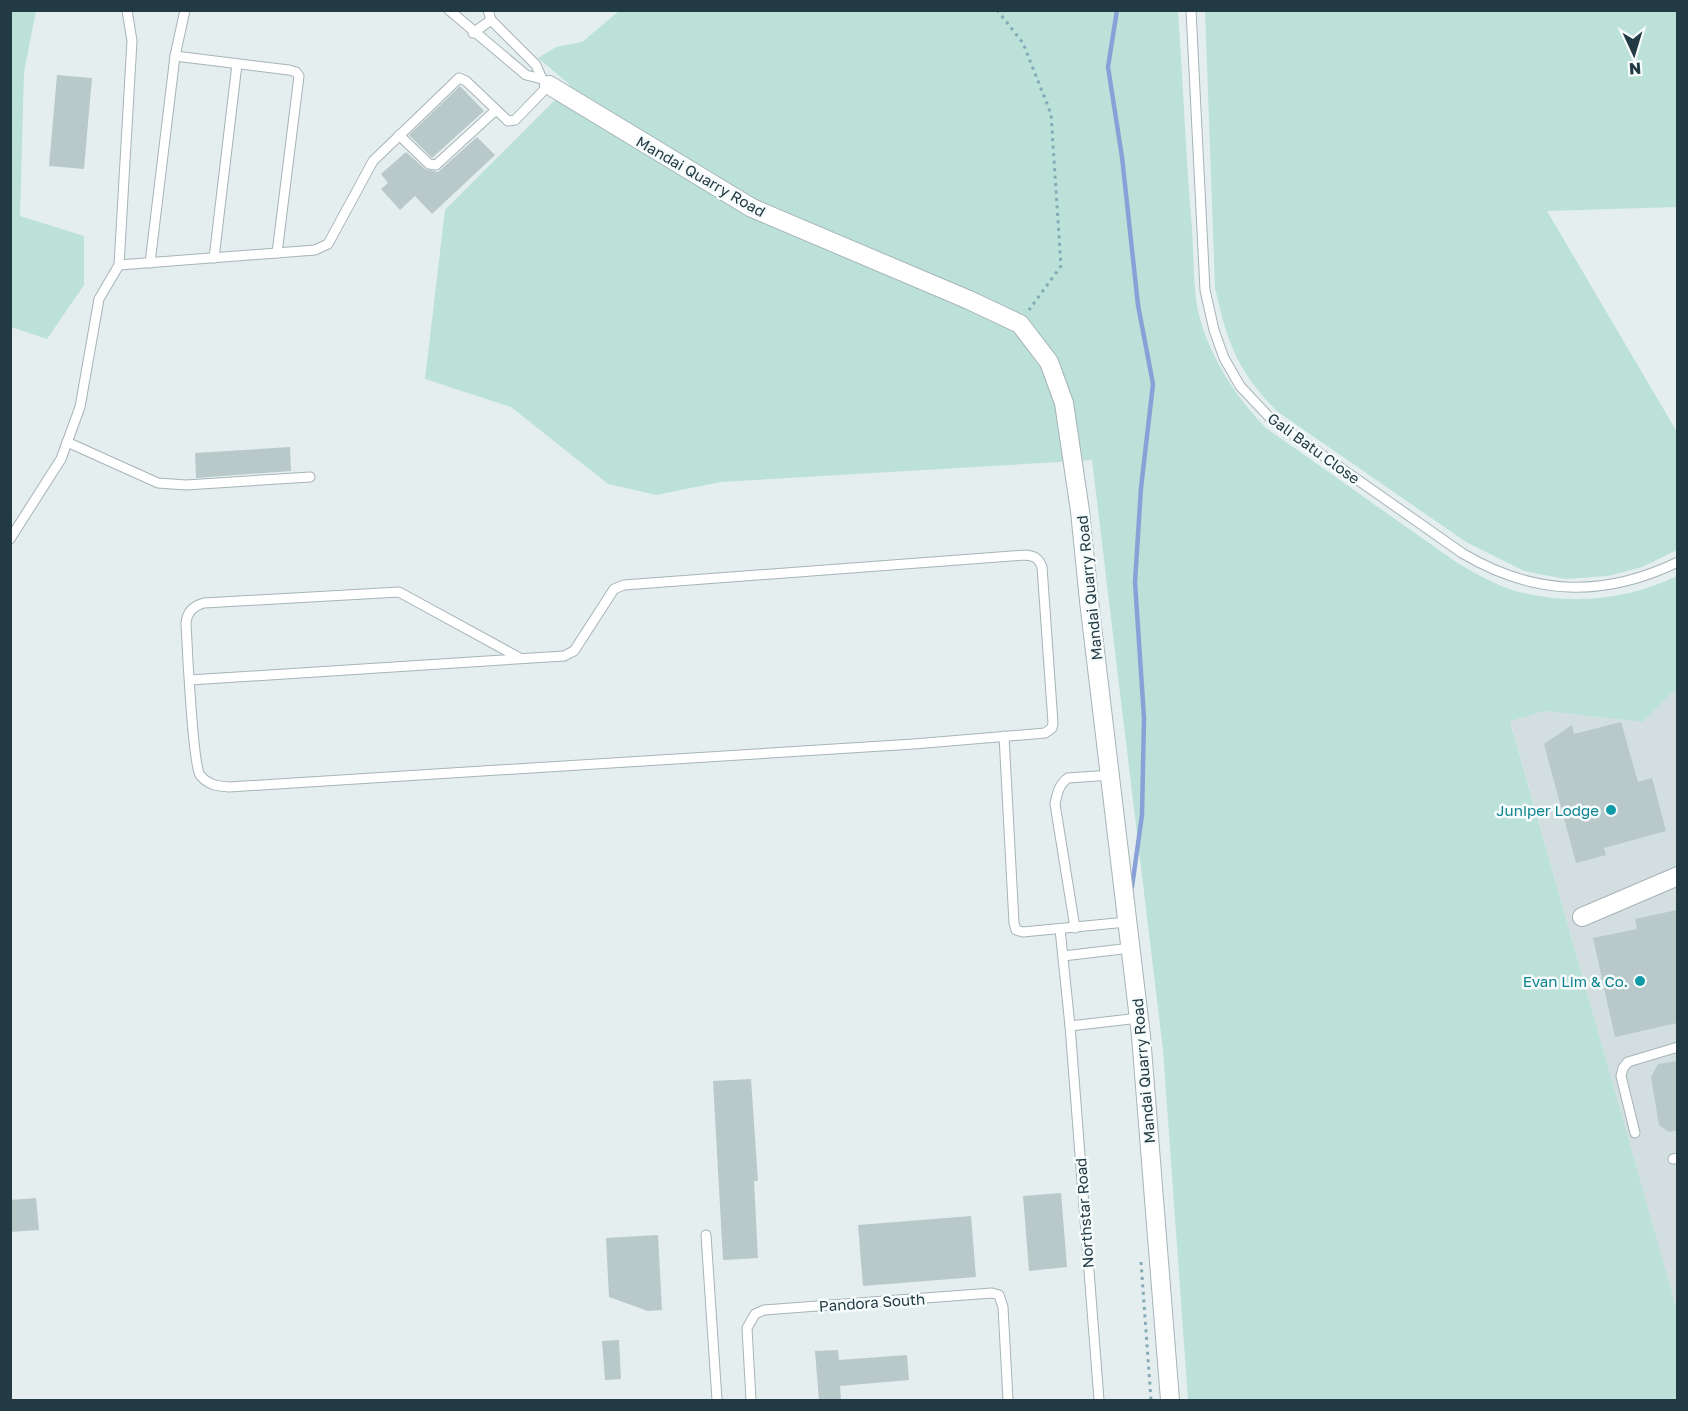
<svg xmlns="http://www.w3.org/2000/svg" width="1688" height="1411" font-family="'Golos Text',sans-serif">
<rect width="100%" height="100%" fill="#e4eeef"/>
<!-- built -->
<polygon fill="#d2dedf" points="1677,688 1677,1310 1510,720 1544,711 1643,722"/>
<!-- green -->
<g fill="#bce1d9">
<polygon points="11,10 36,11 24,72 20,216 84,236 84,285 47,339 11,327"/>
<path d="M619 11H1178C1183 83 1186 156 1192 229 1194 256 1193 290 1199 315 1211 359 1235 396 1266 428L1456 562C1476 574 1497 586 1519 592 1573 605 1628 600 1677 576V688L1643 722 1544 711 1510 721 1677 1310V1400H1188L1163 1050 1092 460 721 482 656 495 608 484 511 407 425 379 445 210 570 85 538 58 556 47 582 42Z"/>
<path d="M1205 11H1677V207L1547 211 1677 432V550L1642 567 1608 576 1565 579 1524 571 1466 542 1278 412C1238 373 1227 342 1215 288Z"/>
</g>
<g fill="none" stroke-linecap="round" stroke-linejoin="round">
<!-- stream -->
<polyline stroke="#88a2d8" stroke-width="4.5" points="1117,10 1108,67 1122,157 1138,305 1153,384 1141,488 1135,582 1144,718 1142,815 1132,887"/>
</g>
<!-- building -->
<g fill="#b9c9ca">
<polygon points="57,75 92,78 84,169 49,166"/>
<polygon points="460,86 484,111 432,158 409,135"/>
<polygon points="477,137 495,155 432,214 415,196 400,210 381,189 388,183 381,174 406,152 425,169 438,172"/>
<polygon points="290,447 291,471 196,478 195,453"/>
<polygon points="1621,722 1638,782 1652,778 1666,831 1604,848 1606,855 1576,863 1544,744 1572,725 1574,734"/>
<polygon points="1677,910 1677,1023 1615,1037 1593,938 1637,929 1635,919"/>
<polygon points="1677,1061 1677,1130 1669,1132 1659,1125 1651,1077 1658,1064"/>
<polygon points="751,1079 758,1181 754,1181 758,1258 723,1260 713,1081"/>
<polygon points="1061,1193 1067,1267 1029,1271 1023,1196"/>
<polygon points="36,1198 39,1230 10,1232 10,1200"/>
<polygon points="971,1216 976,1277 863,1286 858,1225"/>
<polygon points="658,1235 662,1310 648,1311 609,1297 606,1238"/>
<polygon points="619,1340 621,1379 605,1380 602,1341"/>
<polygon points="838,1350 839,1360 907,1355 909,1380 840,1386 841,1401 819,1401 815,1351"/>
</g>
<g fill="none" stroke-linecap="round" stroke-linejoin="round">
<defs>
<g id="lane">
<polyline points="449,10 526,75 542,79"/>
<path d="M1191 10 1205 290 1214 330 1224 358 1240 386 1271 419 1462 553C1534 596 1603 598 1678 562"/>
<polyline points="473,33 491,20"/>
<polyline points="175,56 289,70 296,72 299,76 277,253"/>
<polyline points="399,135 429,164 436,165 496,110"/>
<polyline points="214,258 237,64"/>
<polyline points="150,263 175,56 185,10"/>
<polyline points="119,265 315,250 328,244 373,161 459,78 466,81 508,121 515,120 549,85 542,79 536,65 491,20 488,10"/>
<polyline points="67,442 158,483 186,485 310,477"/>
<polyline points="10,539 61,459 80,407 99,299 119,265 132,41 127,10"/>
<path d="M190 680 564 656 574 651 614 589 624 585 1025 555C1034 556 1038 557 1042 567L1053 723 1052 728 1045 733 914 744 229 787C217 786 208 785 200 775 193 765 187 645 186 623 187 612 193 606 204 603L399 592 518 657"/>
<polyline points="1004,736 1014,923 1016,930 1023,932 1127,922"/>
<path d="M1075 928 1055 804C1057 794 1059 784 1068 778L1111 775"/>
<polyline points="1060,929 1070,1026 1099,1400"/>
<polyline points="1063,956 1131,948"/>
<polyline points="1070,1026 1139,1018"/>
<polyline points="1635,1133 1621,1076 1623,1068 1628,1062 1678,1047"/>
<polyline points="1673,1159 1678,1158"/>
<polyline points="706,1235 717,1400"/>
<polyline points="751,1400 747,1328 755,1314 764,1310 992,1293 999,1295 1003,1307 1008,1400"/>
</g>
<g id="street">
<polyline points="549,85 752,208 969,300 1020,324 1049,362 1064,403 1080,511 1089,601 1141,1036 1170,1400"/>
<polyline points="1582,917 1678,876"/>
</g>
</defs>
<!-- lane casing -->
<use href="#lane" stroke="#a6b4b8" stroke-width="11"/>
<!-- street casing -->
<use href="#street" stroke="#a6b4b8" stroke-width="20"/>
<!-- path -->
<g stroke="#82abb5" stroke-width="3" stroke-dasharray="3 4.5" stroke-linecap="butt">
<polyline points="997,10 1023,43 1051,114 1061,266 1029,310"/>
<polyline points="1141,1262 1151,1400"/>
</g>
<!-- lane -->
<use href="#lane" stroke="#fff" stroke-width="9"/>
<!-- street -->
<use href="#street" stroke="#fff" stroke-width="18"/>
</g>
<!-- markers -->
<g fill="#0f9aa8" stroke="#f6fbfb" stroke-width="2">
<circle cx="1611" cy="810" r="6"/>
<circle cx="1640" cy="981" r="6"/>
</g>
<g text-anchor="middle" dominant-baseline="central" stroke-width="5" stroke-linejoin="round" paint-order="stroke">
<!-- street labels -->
<g font-size="15" fill="#223a43" stroke="#f6fbfb">
<text transform="translate(701 176) rotate(30)">Mandai Quarry Road</text>
<text transform="translate(1314 448) rotate(36)">Gali Batu Close</text>
<text transform="translate(1089 588) rotate(-96)">Mandai Quarry Road</text>
<text transform="translate(1143 1071) rotate(-95)">Mandai Quarry Road</text>
<text transform="translate(1084 1213) rotate(-94)">Northstar Road</text>
<text transform="translate(872 1302) rotate(-4)">Pandora South</text>
</g>
<!-- culture labels -->
<g font-size="15" fill="#0d838f" stroke="#f6fbfb" text-anchor="end">
<text x="1599" y="810">Juniper Lodge</text>
<text x="1628" y="981">Evan Lim &amp; Co.</text>
</g>
</g>
<!-- border -->
<rect width="1688" height="1411" fill="none" stroke="#223a43" stroke-width="24"/>
<!-- north arrow -->
<g transform="translate(1634 54) rotate(176)" stroke="#f6fbfb" stroke-width="4.5" paint-order="stroke">
<path d="M0-4.5L10 22L0 15L-10 22Z" fill="#223a43"/>
<text y="-9" font-size="16" font-weight="bold" text-anchor="middle" fill="#223a43">N</text>
</g>
</svg>
